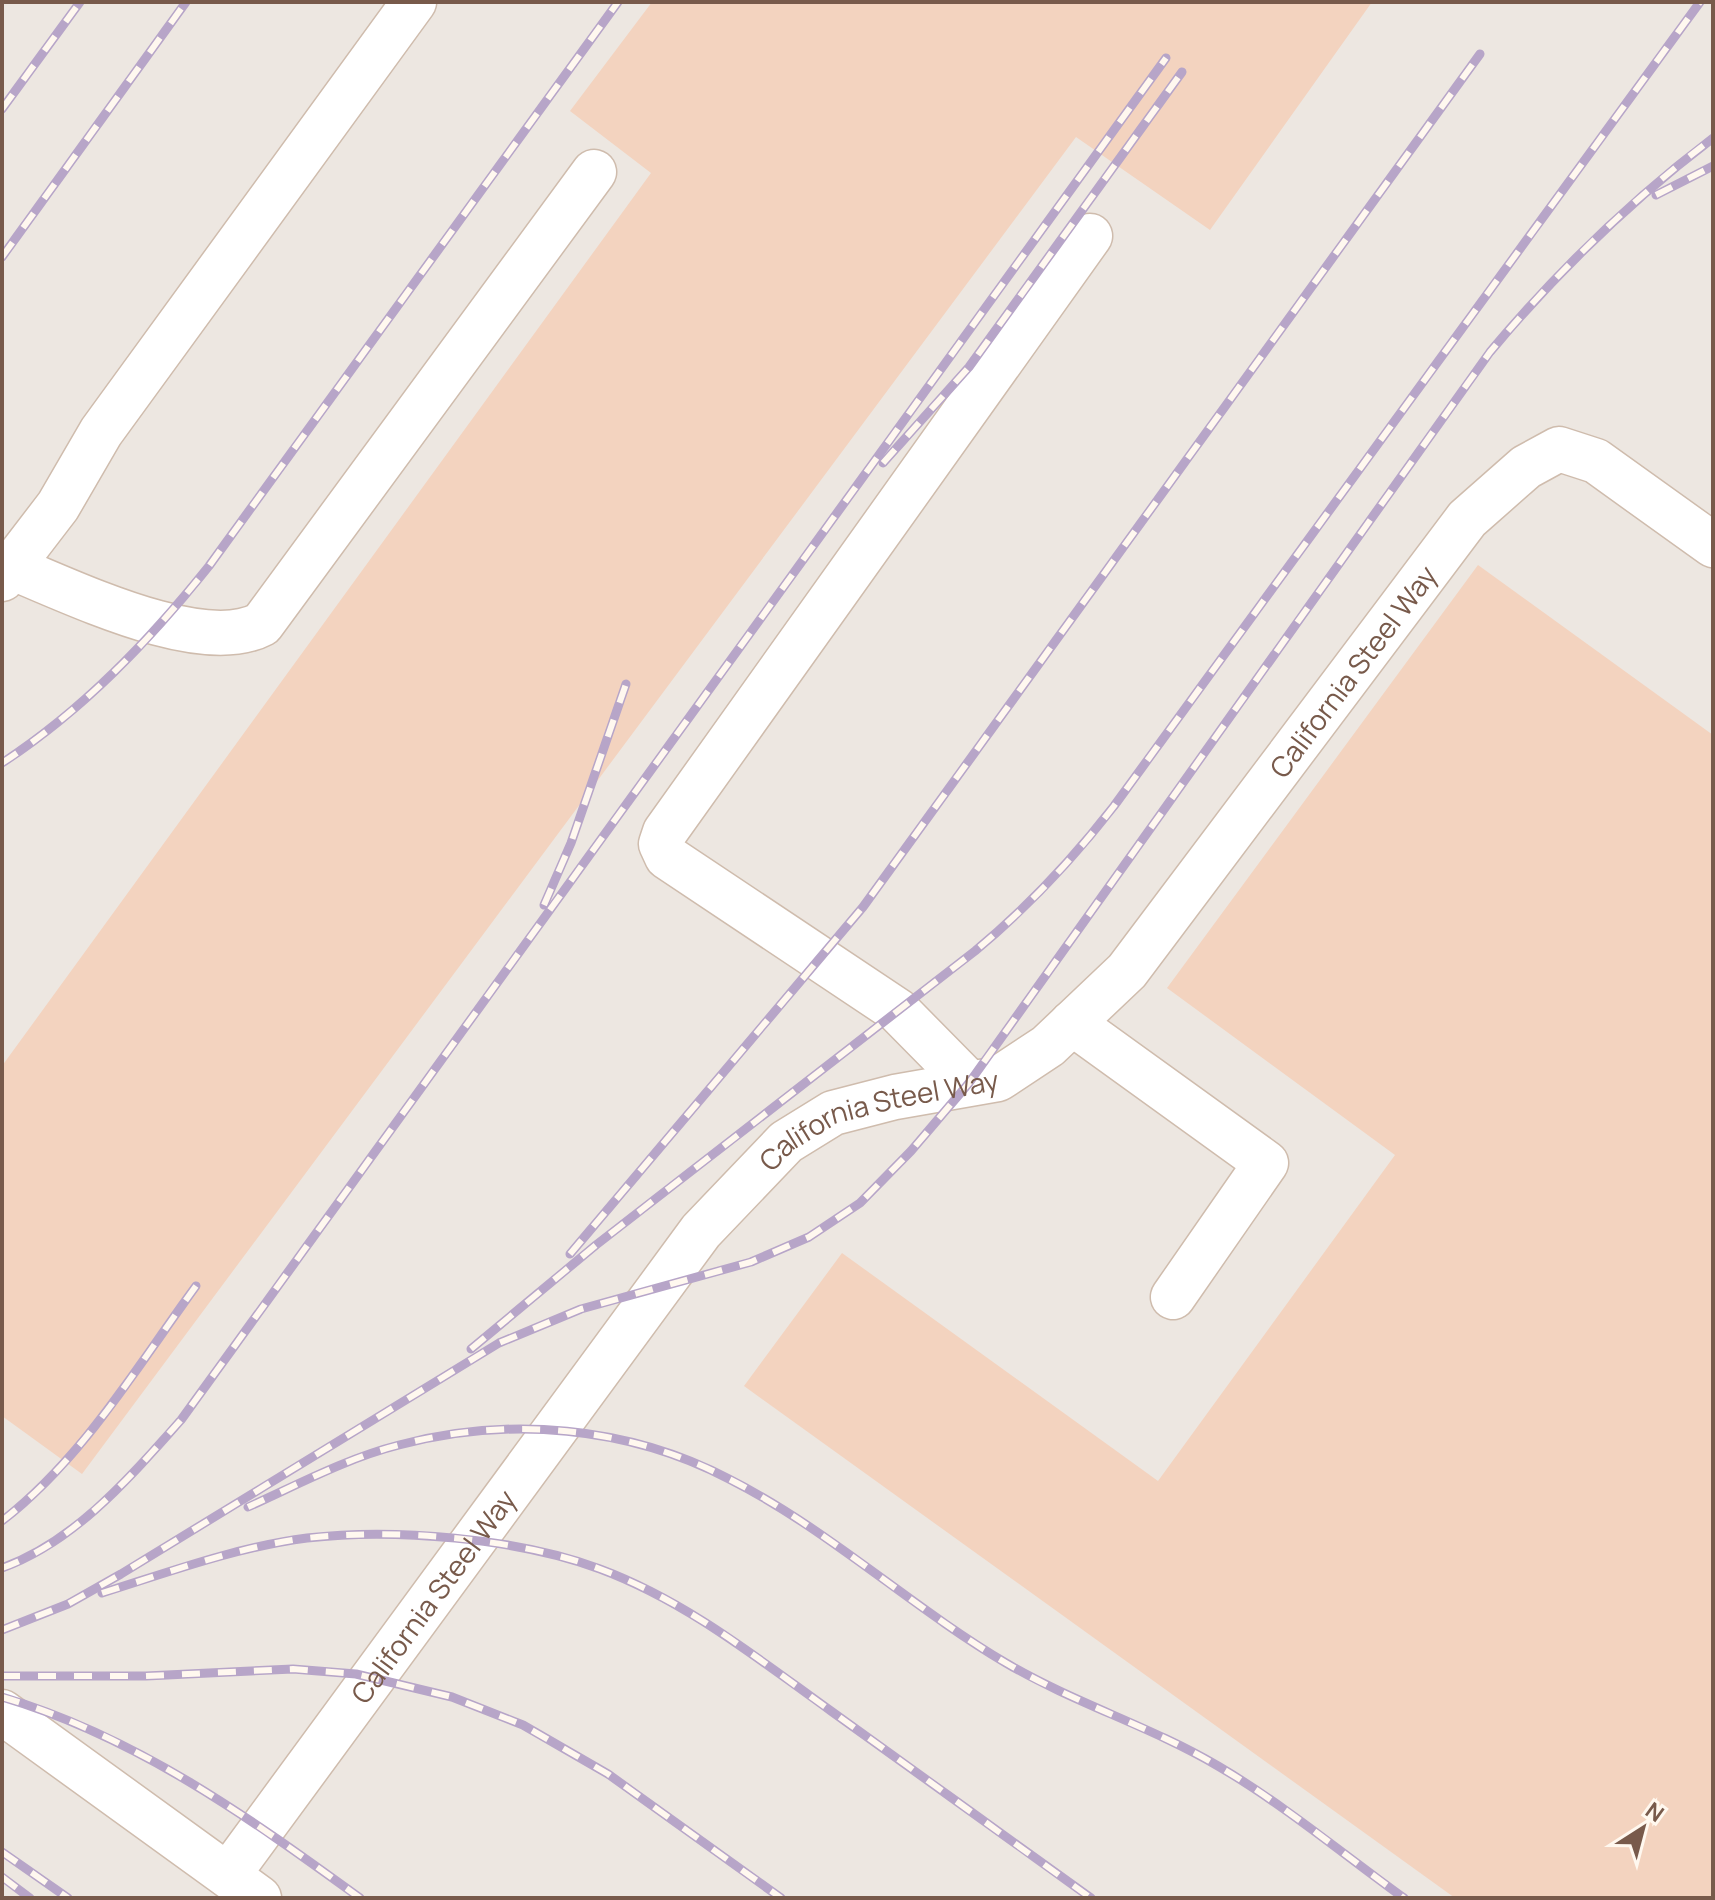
<svg xmlns="http://www.w3.org/2000/svg" width="1715" height="1900" font-family="Manrope,sans-serif">
<rect width="100%" height="100%" fill="#fdf4e8"/>
<!-- industrial -->
<rect fill="#ede7e1" x="2" y="2" width="1711" height="1896"/>
<!-- building -->
<g fill="#f3d3bf">
<polygon points="652,2 1372,2 1210,230 1076,137 82,1474 2,1416 2,1066 651,173 570,111"/>
<polygon points="1478,565 1713,735 1713,1898 1455,1898 744,1386 842,1253 1158,1481 1395,1155 1167,988"/>
</g>
<g fill="none" stroke-linecap="round" stroke-linejoin="round">
<defs>
<g id="minor">
<path d="M13 568C73 592 202 656 262 624L594 172"/>
<polyline points="2,579 58,506 101,432 414,2"/>
<polyline points="1072,1023 1266,1163 1173,1297"/>
<polyline points="969,1083 898,1011 667,857 661,844 665,832 1090,236"/>
<polyline points="2,1712 259,1898"/>
<path id="s1" d="M228 1875 701 1231 786 1142 833 1113 895 1097 998 1079 1048 1046 1127 971 1467 519 1526 467 1559 449 1596 461 1713 545"/>
</g>
</defs>
<!-- minor casing -->
<use href="#minor" stroke="#cfbcad" stroke-width="47"/>
<!-- minor -->
<use href="#minor" stroke="#fff" stroke-width="44"/>
<defs>
<g id="rail">
<polyline points="2,109 80,2"/>
<polyline points="1656,195 1713,166"/>
<polyline points="2,257 186,2"/>
<polyline points="883,463 969,367 1182,72"/>
<path d="M2 763C83 710 149 641 209 566L618 2"/>
<polyline points="544,905 571,843 626,684"/>
<polyline points="570,1254 863,907 1480,54"/>
<path d="M471 1349 596 1245 975 951C1028 907 1072 860 1114 806L1700 2"/>
<path d="M248 1507C297 1485 347 1458 399 1445 508 1416 628 1426 729 1479 828 1529 911 1607 1006 1663 1074 1703 1150 1726 1218 1766 1283 1804 1343 1854 1404 1898"/>
<path d="M2 1521C83 1458 136 1368 196 1286"/>
<path d="M2 1568C76 1541 130 1477 181 1420L1166 58"/>
<path d="M102 1593C169 1572 237 1547 307 1538 393 1528 518 1538 600 1569 686 1601 757 1658 831 1711 918 1773 1004 1836 1091 1898"/>
<path d="M2 1630 68 1604 121 1574 499 1343 581 1309 751 1262 809 1237 860 1203 911 1151 969 1083 1490 352C1557 272 1630 201 1713 138"/>
<polyline points="2,1676 146,1676 293,1669 356,1674 452,1697 523,1725 608,1774 781,1898"/>
<path d="M2 1697C137 1737 248 1817 360 1898"/>
<polyline points="2,1852 68,1898"/>
<polyline points="2,1877 30,1898"/>
</g>
</defs>
<!-- rail casing -->
<use href="#rail" stroke="#b7a5c8" stroke-width="9"/>
<!-- rail -->
<use href="#rail" stroke="#fff8ef" stroke-width="6" stroke-dasharray="18" stroke-linecap="butt"/>
</g>
<g text-anchor="middle" dominant-baseline="central" stroke-width="7" stroke-linejoin="round" paint-order="stroke">
<!-- street labels -->
<g font-size="28" fill="#785a4b" stroke="#fff8ef">
<text stroke="none"><textPath href="#s1" startOffset="1690">California Steel Way</textPath></text>
<text stroke="none"><textPath href="#s1" startOffset="1018">California Steel Way</textPath></text>
<text stroke="none"><textPath href="#s1" startOffset="346">California Steel Way</textPath></text>
</g>
</g>
<!-- border -->
<rect width="1715" height="1900" fill="none" stroke="#785a4b" stroke-width="8"/>
<!-- north arrow -->
<g transform="translate(1643 1828) rotate(36)" stroke="#fff8ef" stroke-width="6" paint-order="stroke">
<path d="M0-6L14 30L0 20L-14 30Z" fill="#785a4b"/>
<text y="-12" font-size="22" font-weight="bold" text-anchor="middle" fill="#785a4b">N</text>
</g>
</svg>
